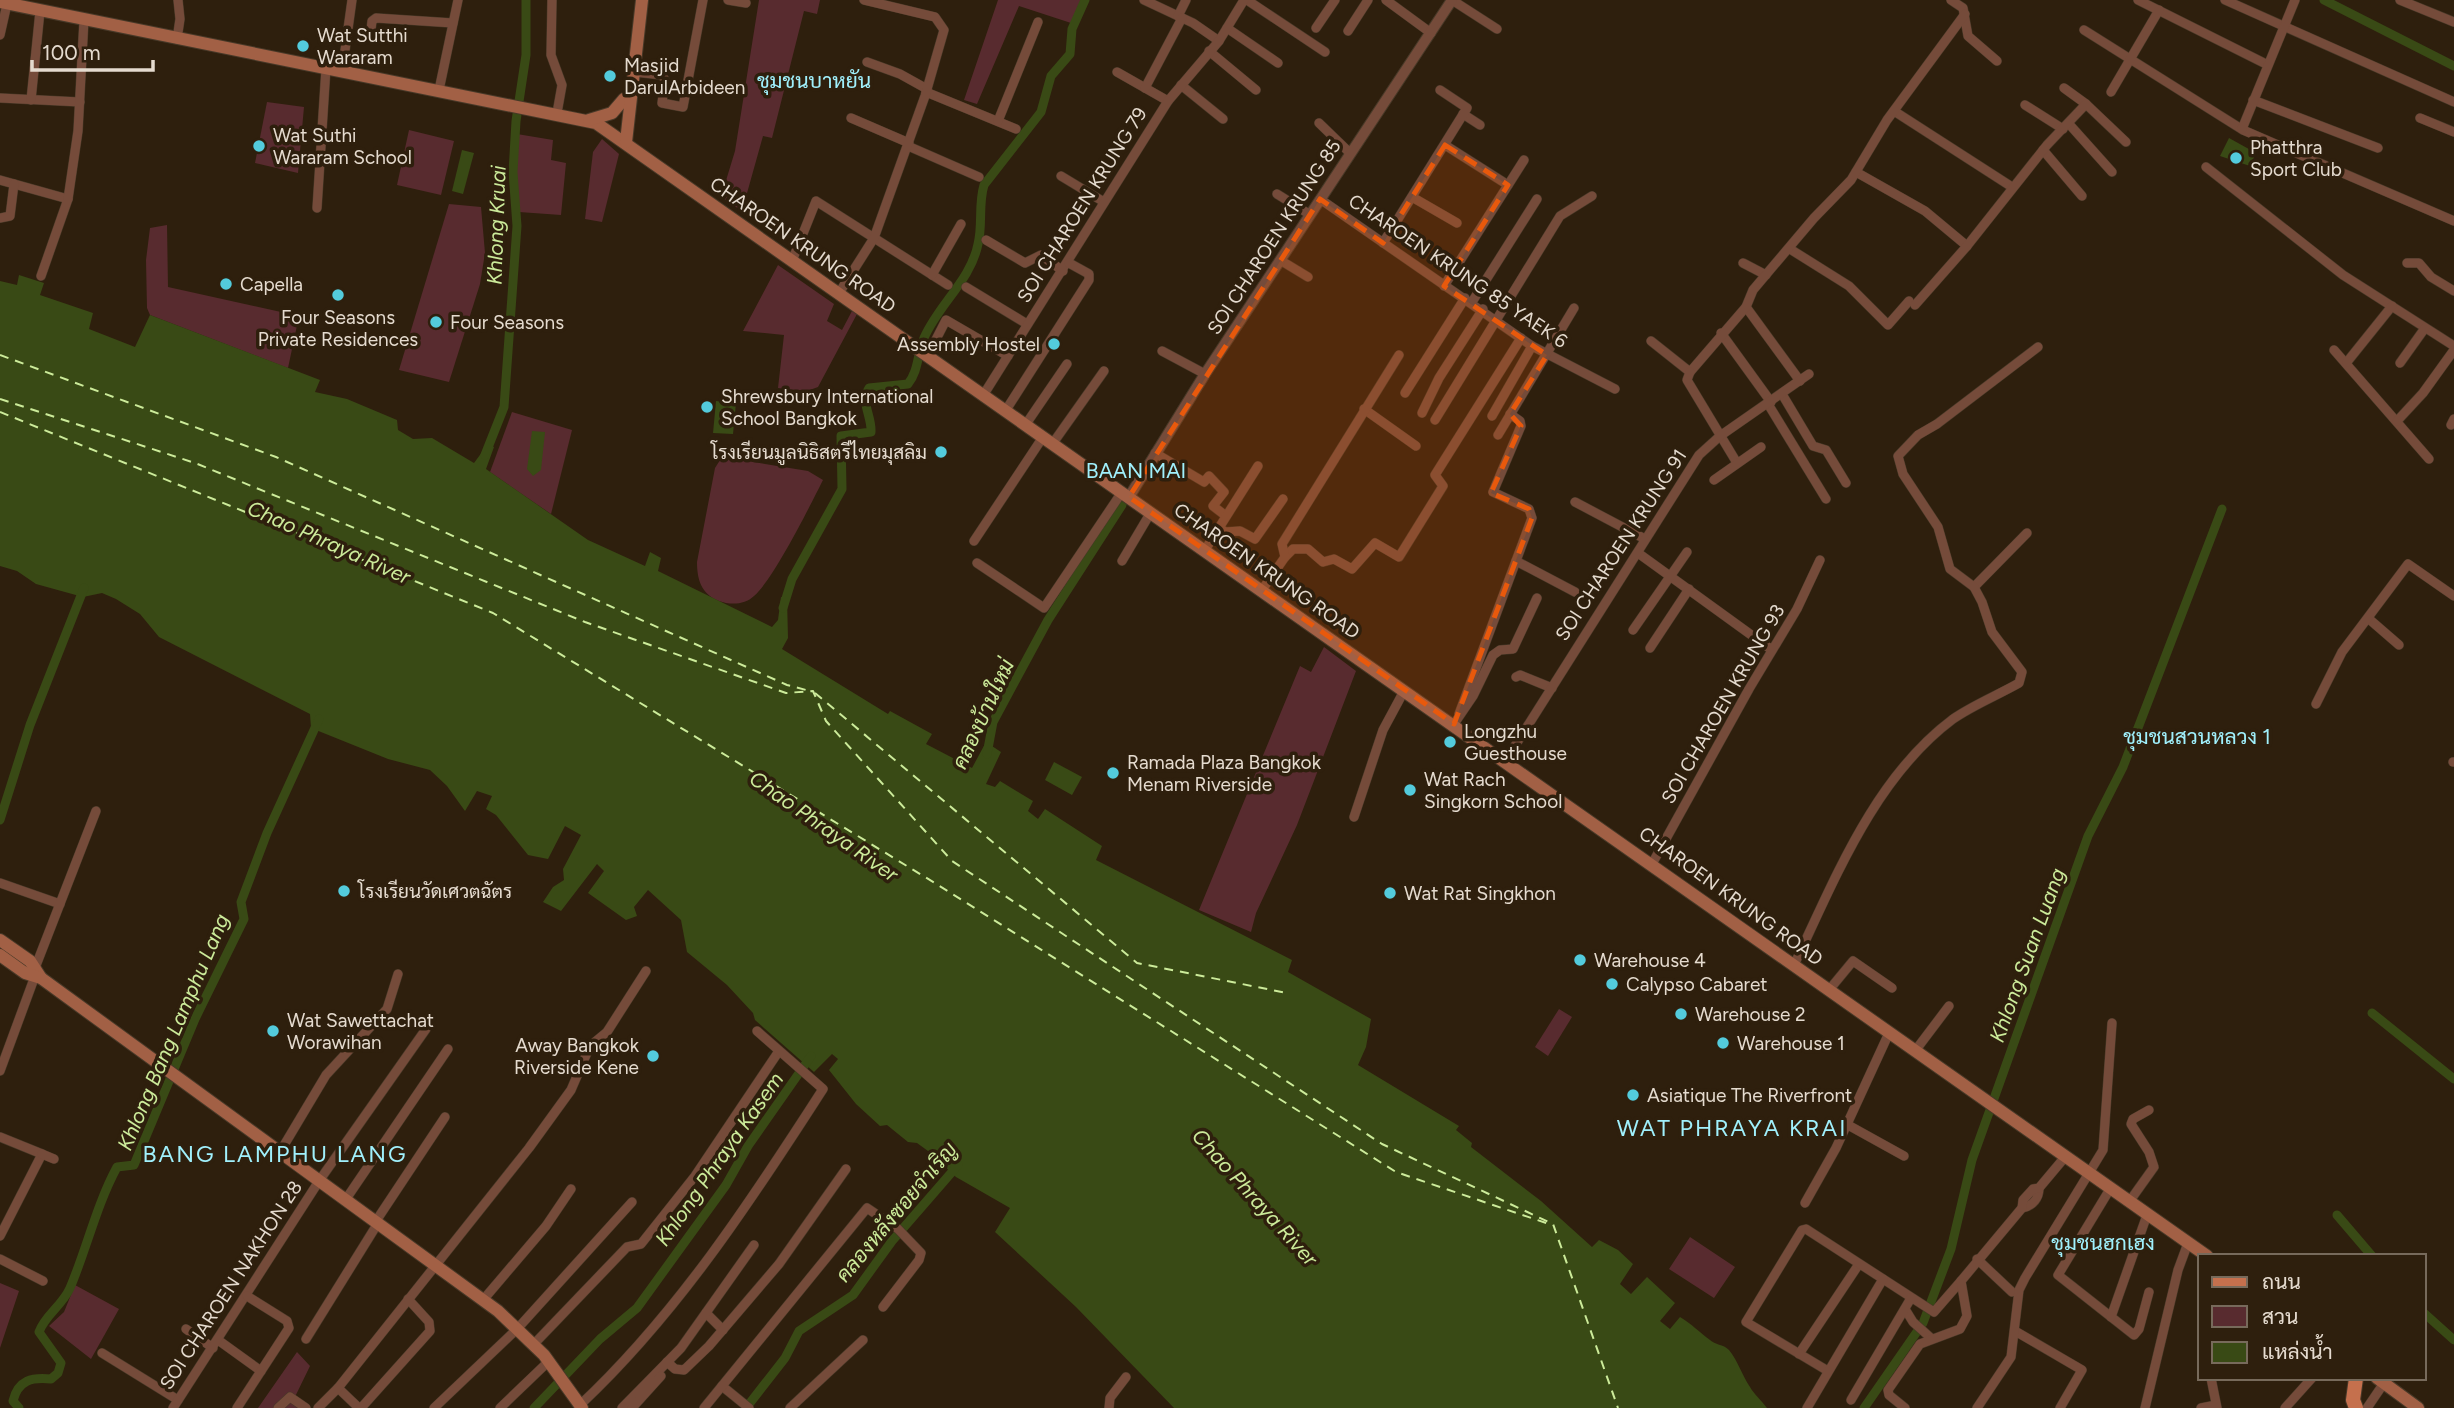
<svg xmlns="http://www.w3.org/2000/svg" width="2454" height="1408" font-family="Figtree,Sarabun,sans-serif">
<rect width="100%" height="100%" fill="#2e1f0d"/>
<!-- green -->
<g fill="#582b2f">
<polygon points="759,0 820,0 817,14 804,11 772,138 763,136 742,211 721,197 735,151"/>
<polygon points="998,0 1082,0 1071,23 1019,6 977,104 964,100"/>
<polygon points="267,102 304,107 298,173 255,163"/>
<polygon points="409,130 454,141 441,195 397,185"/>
<polygon points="517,134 553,140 551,160 566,163 561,215 519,212 515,172"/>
<polygon points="602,139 619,154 602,222 585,219 593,152"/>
<polygon points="449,204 481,207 485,253 480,284 449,382 399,370"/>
<polygon points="167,225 168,287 299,316 288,368 150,315 147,308 146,260 150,228"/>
<polygon points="778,265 834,304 827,321 842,330 852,311 857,314 818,387 807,391 778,388 784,335 743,331"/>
<polygon points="512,412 572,430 551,514 490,472"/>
<path d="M722 457 808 471 823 480C810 506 773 580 754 596 745 605 730 605 719 601 701 594 697 579 697 562L715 468Z"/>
<polygon points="1324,647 1356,671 1297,825 1256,913 1251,932 1199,910 1300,666 1311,672"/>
<polygon points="1559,1009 1572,1017 1548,1056 1535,1047"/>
<polygon points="1690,1237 1735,1267 1714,1298 1669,1269"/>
<polygon points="0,1283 19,1291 0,1348"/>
<polygon points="75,1285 119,1309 91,1359 49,1326 64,1312"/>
<polygon points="297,1352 310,1366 292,1403 298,1408 258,1408"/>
</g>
<!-- water -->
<g fill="#394a15">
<polygon points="2229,138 2256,153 2250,166 2220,156"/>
<polygon points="462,150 474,153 463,194 452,191"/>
<path d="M19 275 44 283 40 295 93 313 89 329 135 347 150 315 320 380 315 392 347 399 397 420 398 430 413 439 432 438 474 463 488 444 494 447 486 469 588 540 645 566 650 552 661 558 658 571 772 627 778 620 781 597 787 598 788 638 782 649 888 714 890 711 932 734 926 744 972 768 986 742 1001 752 986 784 995 787 1000 781 1033 801 1028 811 1038 819 1045 809 1102 846 1096 860 1292 960 1288 972 1371 1019 1366 1047 1358 1065 1459 1126 1456 1130 1472 1143 1471 1147 1541 1201 1592 1247 1599 1240 1618 1250 1633 1264 1620 1284 1631 1294 1647 1277 1675 1303 1660 1321 1670 1329 1680 1317C1692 1324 1699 1332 1710 1340 1715 1345 1723 1344 1729 1350 1738 1361 1742 1375 1750 1387 1754 1394 1762 1401 1767 1408H1174L1076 1307 995 1232 1010 1208 956 1177 928 1151 917 1143 908 1142 887 1125 880 1126 856 1104 829 1070 838 1059 832 1054 814 1072 755 1020 753 1013 727 985 687 952 681 920 648 890 634 907 637 916 626 920 588 893 604 871 597 864 561 911 543 902 553 887 564 880 563 869 581 835 565 826 548 859 528 855 496 815 486 809 492 796 477 791 465 811 447 786 430 770 388 759 311 728 310 714 159 637 140 614 116 599 102 593 83 597 36 584 17 571 0 566V281L17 285Z"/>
<polygon points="716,401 736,403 733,434 713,433"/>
<polygon points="532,431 545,432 541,470 533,476 527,469"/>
<polygon points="1054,762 1082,777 1072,795 1045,780"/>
</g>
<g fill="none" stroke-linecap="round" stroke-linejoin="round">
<!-- canal -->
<g stroke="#394a15" stroke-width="9">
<polyline points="2324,0 2454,66"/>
<polyline points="485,455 504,407 517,226 513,172 516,121 526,55 526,0"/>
<path d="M783 608 792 579 842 489 841 436 871 432C872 416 860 403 869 388L908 384C919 370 917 354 924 338 938 305 971 280 978 244 983 224 978 205 984 185L1041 112 1051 76 1070 54 1072 29 1085 0"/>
<polyline points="987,754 993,722 1048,620 1122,505"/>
<polyline points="0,820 30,725 84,588"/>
<polyline points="2372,1013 2454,1079"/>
<polyline points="2337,1215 2372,1256"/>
<polyline points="2424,1313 2454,1340"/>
<path d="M19 1408 13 1401C18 1380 32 1377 51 1379L58 1373 61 1363 39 1332C45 1315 62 1306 70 1288 87 1248 96 1206 117 1167L134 1165 195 1019 244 919 241 902 267 833 319 719"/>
<polyline points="534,1408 600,1339 637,1308 726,1185 748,1146 811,1056"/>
<polyline points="746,1408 785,1358 799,1331 853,1295 892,1241 958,1165"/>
<polyline points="1864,1408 1923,1323 1951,1249 1972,1160 2088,836 2123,767 2222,509"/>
</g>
<!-- ferry -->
<g stroke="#cceb9a" stroke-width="2" stroke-dasharray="9 7" stroke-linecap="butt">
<polyline points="0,355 276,457 787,685 810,691"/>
<polyline points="0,399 195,463 585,622 786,693 813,691 826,721 952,861 1382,1144 1553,1224 1618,1408"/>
<polyline points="0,412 493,613 938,885 1396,1172 1549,1224"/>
<polyline points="815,693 1137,963 1287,993"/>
</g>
<defs>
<g id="minor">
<polyline points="552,0 551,55 562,85 557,113"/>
<polyline points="728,0 746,3"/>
<polyline points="1144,0 1193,23 1219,41"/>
<polyline points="1247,0 1325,52"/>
<polyline points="1386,0 1431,33"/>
<polyline points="1452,0 1497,29"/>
<polyline points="1951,0 1963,8 1968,36 1997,61"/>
<polyline points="2138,0 2268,65"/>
<polyline points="2225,0 2454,102"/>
<polyline points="2400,0 2454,22"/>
<polyline points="1178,16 1186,0"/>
<polyline points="1227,28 1278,63"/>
<polyline points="1316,28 1335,0"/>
<polyline points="2084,30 2243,130 2454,221"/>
<polyline points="1348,31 1368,0"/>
<polyline points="0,35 7,4"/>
<polyline points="370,38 372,21 376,18 453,23"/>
<polyline points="177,39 180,19 178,0"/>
<polyline points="1209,51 1256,90"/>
<polyline points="867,62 900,74 927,89"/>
<polyline points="342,72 352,0"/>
<polyline points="635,72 662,75 665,80 662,103 683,107 703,0"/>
<polyline points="1117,72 1168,101"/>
<polyline points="1181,85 1223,119"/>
<polyline points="1145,88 1182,18"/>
<polyline points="2064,88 2086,104"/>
<polyline points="439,90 458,0"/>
<polyline points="926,92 1016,129"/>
<polyline points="2111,92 2159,10"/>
<polyline points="0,98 80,102"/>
<polyline points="31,100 40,11"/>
<polyline points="2253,100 2378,148"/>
<polyline points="2025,105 2063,129"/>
<polyline points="1894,111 2012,187"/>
<polyline points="1463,114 1480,125"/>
<polyline points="851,118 909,143"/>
<polyline points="2420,118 2454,132"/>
<polyline points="998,121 1038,22"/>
<polyline points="1319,123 1350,153"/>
<polyline points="2069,124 2112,172"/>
<polyline points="2242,129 2295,0"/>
<polyline points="1445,145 1508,185"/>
<polyline points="908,146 979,177"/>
<polyline points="2043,150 2082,196"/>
<polyline points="2206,167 2343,275 2454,346"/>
<polyline points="1856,172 1925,211 1967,246"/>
<polyline points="1061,176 1104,202"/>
<polyline points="0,180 68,199"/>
<polyline points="1277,194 1309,214"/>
<polyline points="1412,197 1457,223"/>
<polyline points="1320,199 1532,346 1615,389"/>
<polyline points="317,208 326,68"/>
<polyline points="0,218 10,216 14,184"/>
<polyline points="986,240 1025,263 1041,255 1063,271"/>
<polyline points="1383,243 1467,108 1440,90"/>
<polyline points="1790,249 1849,286 1888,325 1909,301"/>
<polyline points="1280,260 1308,277"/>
<polyline points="792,261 816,201 948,285"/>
<polyline points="1743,263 1766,275"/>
<polyline points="2407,263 2419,263 2431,277 2454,291"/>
<polyline points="932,275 961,224"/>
<polyline points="41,276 68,199 78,131 84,20"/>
<polyline points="1444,286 1524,160"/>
<polyline points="966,287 1027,324"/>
<polyline points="839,293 874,238 925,96 944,30 935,17 864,0"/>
<polyline points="1472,302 1537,199"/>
<polyline points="1915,305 1967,246 2047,145 2086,104 2126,142"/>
<polyline points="1746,307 1800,381"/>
<polyline points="1721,333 1771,402"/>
<polyline points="1651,341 1690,372 1746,307 1753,290 1814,218 1851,180 1887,120 1965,14"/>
<polyline points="2334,350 2429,459"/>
<polyline points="1162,351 1205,374"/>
<polyline points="928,355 946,320 1008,356"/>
<polyline points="2347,362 2392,306"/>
<polyline points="2400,363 2425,328"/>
<polyline points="1690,372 1687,380 1737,463"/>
<polyline points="1405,393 1465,298"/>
<polyline points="984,394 1168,101 1219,41 1244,0"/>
<polyline points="1782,394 1813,446 1826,450 1846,483"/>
<polyline points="1768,404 1826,499"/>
<polyline points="1364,409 1416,446"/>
<polyline points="1006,410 1089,280 1089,274 1069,263"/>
<polyline points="1422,413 1439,378 1483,309"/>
<polyline points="1492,416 1532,346"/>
<polyline points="1435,420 1560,216 1592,196"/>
<polyline points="2397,421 2423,393 2454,350"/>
<polyline points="1026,424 1067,364"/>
<polyline points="2451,425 2454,419"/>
<polyline points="1498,435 1574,308"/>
<polyline points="1053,443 1104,371"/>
<polyline points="1155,453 1204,482 1209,476 1224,492 1213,506 1226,516"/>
<polyline points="1714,480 1761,447"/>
<polyline points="1575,502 1645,539"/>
<polyline points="1220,528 1225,532 1240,531 1255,539 1283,499"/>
<polyline points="974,541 1043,437"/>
<polyline points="1205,550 1258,466"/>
<polyline points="1638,553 1772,650"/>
<polyline points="1285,557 1293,549 1308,549 1323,562 1334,559 1352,569 1375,543 1399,557 1443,486 1435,475 1521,338"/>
<polyline points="1122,561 1151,512"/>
<polyline points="1516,561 1575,592"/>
<polyline points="977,563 1044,608 1122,492"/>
<polyline points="1974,587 2027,533"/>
<polyline points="1262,590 1285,557 1282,544 1399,355"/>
<polyline points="2369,619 2399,645"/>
<polyline points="1633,630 1687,552"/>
<polyline points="1650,648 1689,589"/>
<polyline points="1516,677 1520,675 1552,688"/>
<polyline points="2316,704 2342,652 2408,564 2454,596"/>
<polyline points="1459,714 1532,518 1529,509 1493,492 1521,426 1520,421 1510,414"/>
<polyline points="1454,724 1473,696 1493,655 1500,650 1513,649 1537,598"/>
<polyline points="1506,760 1699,455 1720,436 1809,374"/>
<polyline points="2453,762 2454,762"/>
<polyline points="1354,817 1383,730 1404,691"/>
<polyline points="1652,864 1749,689 1797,609 1820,560"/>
<polyline points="0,883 60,904"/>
<path d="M1794 965C1835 879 1874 778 1953 719 1973 705 1998 695 2019 683L2022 672 1992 632 1982 602 1974 587 1950 569 1938 527 1903 474 1898 456 1918 435 1937 424 2038 347"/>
<polyline points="35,968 96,811"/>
<polyline points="1829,990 1853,961 1892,988"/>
<polyline points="1915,1051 1949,1006"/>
<polyline points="0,1071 35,976"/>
<polyline points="1848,1125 1904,1156"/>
<polyline points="0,1137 42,1154 0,1236"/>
<polyline points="280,1152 326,1075 387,1009 398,974"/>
<polyline points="42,1154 54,1159"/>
<polyline points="2110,1189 2058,1275 2134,1335 2139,1329 2149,1292"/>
<polyline points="346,1199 448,1049"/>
<polyline points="2129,1202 2154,1167 2149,1152 2131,1124 2133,1119 2149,1110"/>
<polyline points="1805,1203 1836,1148 1889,1033"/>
<path d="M2022 1208C2033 1206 2039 1198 2039 1188"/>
<polyline points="376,1221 445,1117"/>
<polyline points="0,1259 43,1281"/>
<polyline points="1977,1259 2012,1292"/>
<polyline points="483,1300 546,1226 571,1189"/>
<polyline points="1905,1309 1913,1322 1932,1339"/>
<polyline points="706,1313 723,1330"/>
<polyline points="2111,1317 2147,1215"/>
<polyline points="186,1329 213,1348"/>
<polyline points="2015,1331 2082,1370 2060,1408"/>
<polyline points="306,1339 378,1223"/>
<polyline points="218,1340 261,1371"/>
<polyline points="534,1344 627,1247 641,1244 695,1176 779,1051"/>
<polyline points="102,1353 178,1400"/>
<polyline points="1799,1354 1859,1264"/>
<polyline points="667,1362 675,1369 684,1370 709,1346 779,1264 846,1169"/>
<polyline points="1828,1371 1746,1322 1802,1230 1806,1229 1934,1312 1961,1281"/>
<polyline points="2211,1378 2217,1408"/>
<polyline points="722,1386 749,1408"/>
<polyline points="338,1388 359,1408"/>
<polyline points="1851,1400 1911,1298"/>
<path d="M580 1405C677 1314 751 1201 823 1089L757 1031"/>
<polyline points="173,1408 319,1181 426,1029"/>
<polyline points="237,1408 289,1328 287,1321 247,1296"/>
<polyline points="278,1408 290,1397 306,1408"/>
<polyline points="318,1408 338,1388 529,1148 571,1090 590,1046 607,1032 646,971"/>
<polyline points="361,1408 430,1331 429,1322 408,1299"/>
<polyline points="434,1408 518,1328 632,1202"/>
<polyline points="500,1408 549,1361"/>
<polyline points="622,1408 681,1348 754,1245"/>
<polyline points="632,1408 661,1376"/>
<polyline points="704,1408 867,1208 898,1229 921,1253 919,1260 883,1307"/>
<polyline points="790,1408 863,1340"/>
<polyline points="1109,1408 1110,1398 1126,1377"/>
<polyline points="1807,1408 1883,1279"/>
<polyline points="1905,1408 1889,1395 1888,1390 1920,1344 1960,1329 1967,1316 1961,1281 2022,1208 2023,1200 2033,1189 2039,1188 2065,1157"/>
<polyline points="1977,1408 2011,1357 2019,1290 2025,1278 2103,1150 2112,1023"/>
<polyline points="2145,1408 2178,1270 2188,1243"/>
<polyline points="2201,1408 2216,1405"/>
<polyline points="2285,1408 2312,1378"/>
<polyline points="2367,1408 2384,1383"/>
</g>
<polyline id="tertiary" points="1129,497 1205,374 1452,0"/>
<g id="secondary">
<polyline points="0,2 596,123 2207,1256"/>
<polyline points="589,120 612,113 624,99"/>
<polyline points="626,142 642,0"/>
<polyline points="0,940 30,961 41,978"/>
<polyline points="0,955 25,973 41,978 498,1311 544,1355 582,1408"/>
<polyline points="2377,1378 2418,1408"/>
</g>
<polyline id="primary" points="2356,1378 2353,1400 2356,1408"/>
</defs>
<!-- minor casing -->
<use href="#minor" stroke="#483928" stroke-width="10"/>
<!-- tertiary casing -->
<use href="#tertiary" stroke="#483928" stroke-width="12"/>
<!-- secondary casing -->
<use href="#secondary" stroke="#483928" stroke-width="14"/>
<!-- primary casing -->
<use href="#primary" stroke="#483928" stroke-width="16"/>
<!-- minor -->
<use href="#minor" stroke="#754b3a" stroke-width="9"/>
<!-- tertiary -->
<use href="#tertiary" stroke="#754b3a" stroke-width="10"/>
<!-- secondary -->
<use href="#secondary" stroke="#a26045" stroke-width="12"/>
<!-- primary -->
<use href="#primary" stroke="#c5704d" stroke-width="14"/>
</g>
<!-- marked area -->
<path fill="#e8590c" fill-opacity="0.2" stroke="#e8590c" stroke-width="5" stroke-dasharray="14 9" stroke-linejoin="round" d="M1445 145 1508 185 1444 286 1547 355 1510 414 1521 426 1491 493 1529 509 1532 518 1454 724 1129 497 1320 199 1383 243Z"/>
<!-- markers -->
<g fill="#53cbdc" stroke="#2e1f0d" stroke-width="2.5">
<circle cx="303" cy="46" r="7"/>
<circle cx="610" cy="76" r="7"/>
<circle cx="259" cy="146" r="7"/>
<circle cx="2236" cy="158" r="7"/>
<circle cx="226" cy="284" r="7"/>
<circle cx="338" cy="295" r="7"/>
<circle cx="436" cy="322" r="7"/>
<circle cx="1054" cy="344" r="7"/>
<circle cx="707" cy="407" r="7"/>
<circle cx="941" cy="452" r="7"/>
<circle cx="1450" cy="742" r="7"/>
<circle cx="1113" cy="773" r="7"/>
<circle cx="1410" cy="790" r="7"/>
<circle cx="344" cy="891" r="7"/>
<circle cx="1390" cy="893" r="7"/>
<circle cx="1580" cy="960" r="7"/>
<circle cx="1612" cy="984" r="7"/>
<circle cx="1681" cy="1014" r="7"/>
<circle cx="273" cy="1031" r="7"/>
<circle cx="1723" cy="1043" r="7"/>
<circle cx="653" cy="1056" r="7"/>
<circle cx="1633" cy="1095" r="7"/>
</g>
<g text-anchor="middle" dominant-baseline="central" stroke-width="7" stroke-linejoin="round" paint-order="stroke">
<!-- poi labels -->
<g font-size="19" fill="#e5dbcf" stroke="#2e1f0d" text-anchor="start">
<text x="317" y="35">Wat Sutthi<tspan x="317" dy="22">Wararam</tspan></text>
<text x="624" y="65">Masjid<tspan x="624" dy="22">DarulArbideen</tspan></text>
<text x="273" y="135">Wat Suthi<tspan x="273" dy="22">Wararam School</tspan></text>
<text x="2250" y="147">Phatthra<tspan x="2250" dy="22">Sport Club</tspan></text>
<text x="240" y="284">Capella</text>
<text x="338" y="317" text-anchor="middle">Four Seasons<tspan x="338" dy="22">Private Residences</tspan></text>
<text x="450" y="322">Four Seasons</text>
<text x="1040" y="344" text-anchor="end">Assembly Hostel</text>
<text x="721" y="396">Shrewsbury International<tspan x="721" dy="22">School Bangkok</tspan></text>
<text x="927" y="452" text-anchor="end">โรงเรียนมูลนิธิสตรีไทยมุสลิม</text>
<text x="1464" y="731">Longzhu<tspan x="1464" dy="22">Guesthouse</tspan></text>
<text x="1127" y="762">Ramada Plaza Bangkok<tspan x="1127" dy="22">Menam Riverside</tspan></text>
<text x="1424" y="779">Wat Rach<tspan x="1424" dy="22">Singkorn School</tspan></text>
<text x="358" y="891">โรงเรียนวัดเศวตฉัตร</text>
<text x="1404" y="893">Wat Rat Singkhon</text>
<text x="1594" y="960">Warehouse 4</text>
<text x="1626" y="984">Calypso Cabaret</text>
<text x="1695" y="1014">Warehouse 2</text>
<text x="287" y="1020">Wat Sawettachat<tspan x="287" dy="22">Worawihan</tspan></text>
<text x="1737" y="1043">Warehouse 1</text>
<text x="639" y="1045" text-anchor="end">Away Bangkok<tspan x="639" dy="22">Riverside Kene</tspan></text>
<text x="1647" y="1095">Asiatique The Riverfront</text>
</g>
<!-- street labels -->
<g font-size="19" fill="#e5dbcf" stroke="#2e1f0d">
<text transform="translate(1082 205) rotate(-58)">SOI CHAROEN KRUNG 79</text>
<text transform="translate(1274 237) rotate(-57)">SOI CHAROEN KRUNG 85</text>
<text transform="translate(803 245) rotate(35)">CHAROEN KRUNG ROAD</text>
<text transform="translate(1458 271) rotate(34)">CHAROEN KRUNG 85 YAEK 6</text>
<text transform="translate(1621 545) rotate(-57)">SOI CHAROEN KRUNG 91</text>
<text transform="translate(1267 571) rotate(35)">CHAROEN KRUNG ROAD</text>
<text transform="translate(1723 704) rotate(-60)">SOI CHAROEN KRUNG 93</text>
<text transform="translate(1731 896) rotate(36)">CHAROEN KRUNG ROAD</text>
<text transform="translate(231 1285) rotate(-57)">SOI CHAROEN NAKHON 28</text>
</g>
<!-- neighbourhood labels -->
<g font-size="21" fill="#a0f0fc" stroke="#2e1f0d">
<text x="814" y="80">ชุมชนบาหยัน</text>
<text x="1136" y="470">BAAN MAI</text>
<text x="2197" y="736">ชุมชนสวนหลวง 1</text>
<text x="2103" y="1242">ชุมชนฮกเฮง</text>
</g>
<!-- water labels -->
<g font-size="21" font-style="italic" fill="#cceb9a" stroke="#2e1f0d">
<text transform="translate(496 225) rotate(-88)">Khlong Kruai</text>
<text transform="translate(329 542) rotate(24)">Chao Phraya River</text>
<text transform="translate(983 714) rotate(-65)">คลองบ้านใหม่</text>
<text transform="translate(824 826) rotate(35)">Chao Phraya River</text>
<text transform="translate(2027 955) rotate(-70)">Khlong Suan Luang</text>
<text transform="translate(173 1032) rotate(-67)">Khlong Bang Lamphu Lang</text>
<text transform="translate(719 1159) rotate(-55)">Khlong Phraya Kasem</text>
<text transform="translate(1255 1197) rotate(48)">Chao Phraya River</text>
<text transform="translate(896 1212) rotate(-50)">คลองหลังซอยจำเริญ</text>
</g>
<!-- quarter labels -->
<g font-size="23" letter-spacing="2" fill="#a0f0fc" stroke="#2e1f0d">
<text x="1732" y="1128">WAT PHRAYA KRAI</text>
<text x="275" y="1154">BANG LAMPHU LANG</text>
</g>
</g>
<!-- legend -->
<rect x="2198" y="1254" width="228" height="126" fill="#2e1f0d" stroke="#776a5b" stroke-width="2"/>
<rect x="2212" y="1277" width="35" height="10" fill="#c5704d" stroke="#776a5b" stroke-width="2"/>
<text x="2262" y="1289" font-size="21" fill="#e5dbcf">ถนน</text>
<rect x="2212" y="1306" width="35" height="21" fill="#582b2f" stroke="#776a5b" stroke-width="2"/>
<text x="2262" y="1324" font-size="21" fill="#e5dbcf">สวน</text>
<rect x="2212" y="1342" width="35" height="21" fill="#394a15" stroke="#776a5b" stroke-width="2"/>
<text x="2262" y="1359" font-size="21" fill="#e5dbcf">แหล่งน้ำ</text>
<!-- scale -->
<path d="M32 60v10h121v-10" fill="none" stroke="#e5dbcf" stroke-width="3.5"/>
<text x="42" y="60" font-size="21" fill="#e5dbcf" stroke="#2e1f0d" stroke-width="5" paint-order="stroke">100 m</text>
</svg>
